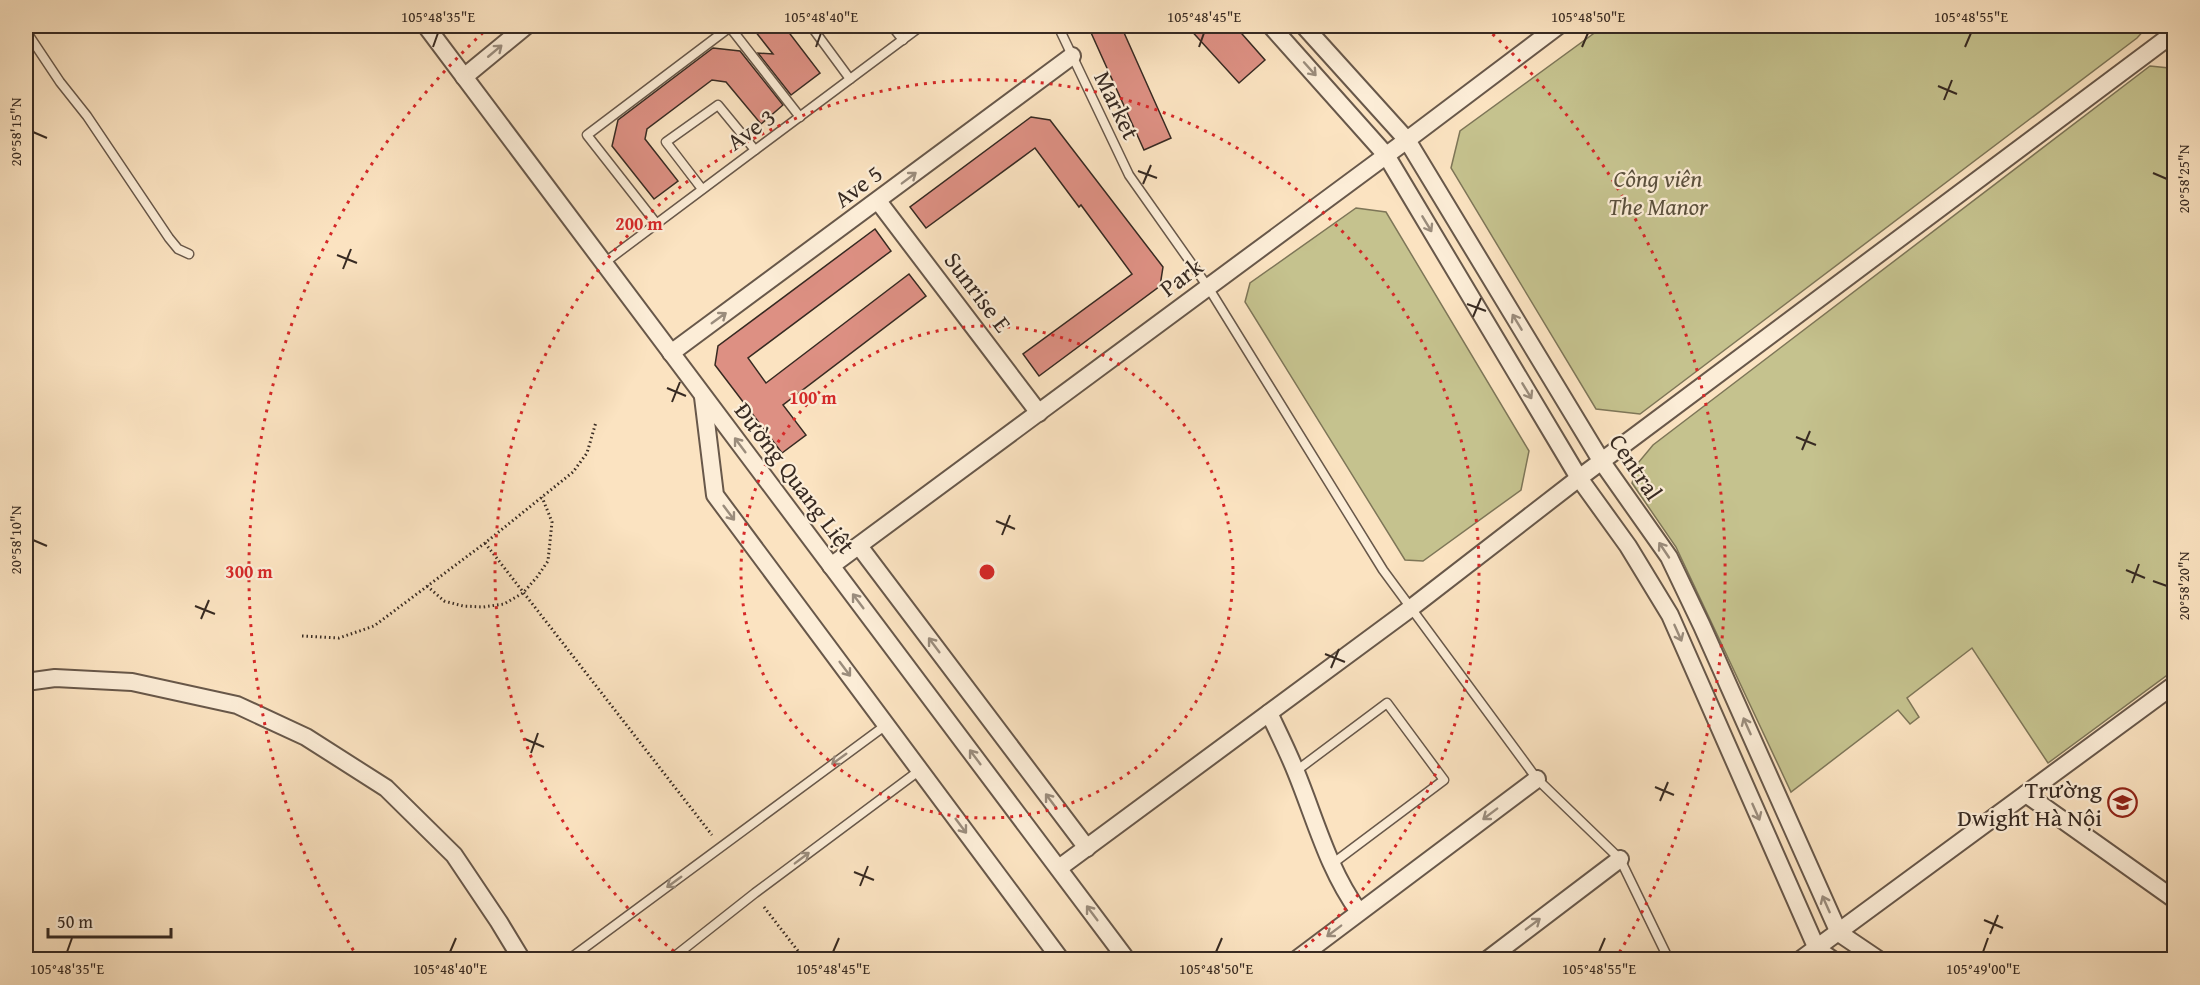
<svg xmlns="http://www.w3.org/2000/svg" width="2200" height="985" font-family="'Gentium Book Plus',serif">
<rect width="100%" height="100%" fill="#fbe3c1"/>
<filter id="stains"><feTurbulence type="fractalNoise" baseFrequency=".00333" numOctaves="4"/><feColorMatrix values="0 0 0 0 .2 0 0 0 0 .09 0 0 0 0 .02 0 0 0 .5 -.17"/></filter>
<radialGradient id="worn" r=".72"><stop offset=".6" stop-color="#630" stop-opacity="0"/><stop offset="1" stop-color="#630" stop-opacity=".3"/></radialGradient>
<!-- green -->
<g fill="#c5c28e" stroke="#7e7658" stroke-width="1.5">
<polygon points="1604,26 2148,26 2137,38 1640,414 1596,409 1451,168 1460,131"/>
<polygon points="2150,66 2169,68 2174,80 2174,670 2048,763 1972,648 1907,698 1919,717 1910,724 1898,710 1791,792 1676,547 1632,483 1638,463 1653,445"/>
<polygon points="1356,208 1386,212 1529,451 1521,490 1423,561 1405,560 1245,302 1250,283"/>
</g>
<!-- building -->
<g fill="#dd9083" stroke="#372a22" stroke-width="1.5">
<polygon points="751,26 784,26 820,73 791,95 758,53 773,54"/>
<polygon points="1088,26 1121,26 1171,138 1144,150"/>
<polygon points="1187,26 1235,26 1265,60 1239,83"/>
<polygon points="713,48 740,51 783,105 761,124 726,82 712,80 647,129 645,139 678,181 654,199 612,146 618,120"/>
<polygon points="1031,117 1050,120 1163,267 1160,286 1039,376 1023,354 1132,274 1081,205 1079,207 1035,148 926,228 910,207"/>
<polygon points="875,229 891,251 748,358 766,383 909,274 926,296 783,405 806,435 782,453 715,365 718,346"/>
</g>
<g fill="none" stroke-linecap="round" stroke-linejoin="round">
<defs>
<g id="service">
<polyline points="729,26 800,117"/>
<polyline points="811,26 850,79"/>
<polyline points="892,26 903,40"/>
<polyline points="1058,26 1129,175 1208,287 1383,570 1537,779 1620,859 1669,960"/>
<polyline points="26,31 60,82 87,116 169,238 178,249 189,254"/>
<polyline points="702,189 666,142 718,105 755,150"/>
<polyline points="656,223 587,135 730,27"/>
<polyline points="604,263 921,26"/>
<polyline points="1296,771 1387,703 1444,780 1332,864"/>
<polyline points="568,960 886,725"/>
<polyline points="670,960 755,893 920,770"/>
</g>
<g id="minor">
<polyline points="426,26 1127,960"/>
<polyline points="1271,26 1386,155 1579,478 1628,546 1670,615 1817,949 1833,960"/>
<polyline points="1304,26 1407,140 1602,462 1669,557 1702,626 1839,933 1879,960"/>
<polyline points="464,77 526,26"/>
<polyline points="878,201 1039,413"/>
<polyline points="671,353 1072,56"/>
<polyline points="703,397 715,495 1061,960"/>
<polyline points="859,546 1087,848"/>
<polyline points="831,566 1407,140 1558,26"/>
<polyline points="26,682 55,678 132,682 237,705 306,737 386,788 454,855 499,922 522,960"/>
<path d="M1269 713C1278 732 1288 752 1296 772 1316 821 1328 869 1359 912"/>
<polyline points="2026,794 2174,899"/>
<polyline points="1059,868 1411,608 1579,478 2174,33"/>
<polyline points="1296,960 1537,779"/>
<polyline points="1487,960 1620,859"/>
<polyline points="1800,960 2174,685"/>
</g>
</defs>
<!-- service casing -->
<use href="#service" stroke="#68584a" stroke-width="11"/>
<!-- minor casing -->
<use href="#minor" stroke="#68584a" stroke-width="20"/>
<!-- path -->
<g stroke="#372a22" stroke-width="3" stroke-dasharray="1.5 3" stroke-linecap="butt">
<polyline points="485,543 712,835"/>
<polyline points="427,586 444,601 463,606 483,607 504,604 523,593 537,577 548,561 552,522 542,497"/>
<polyline points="302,636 339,638 374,626 485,543 573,472 587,453 596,422"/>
<polyline points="764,907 805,960"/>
</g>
<!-- service -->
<use href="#service" stroke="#fcedd7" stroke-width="8"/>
<!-- minor -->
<use href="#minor" stroke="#fcedd7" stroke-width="16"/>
</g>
<!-- one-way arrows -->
<defs><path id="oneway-shaft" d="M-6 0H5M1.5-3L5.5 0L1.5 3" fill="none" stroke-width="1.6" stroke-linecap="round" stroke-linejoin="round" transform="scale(1.5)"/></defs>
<g stroke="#9a8c7c">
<use href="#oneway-shaft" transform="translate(495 51) rotate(-40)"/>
<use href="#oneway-shaft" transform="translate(1310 69) rotate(48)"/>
<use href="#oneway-shaft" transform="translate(909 178) rotate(-37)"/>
<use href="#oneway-shaft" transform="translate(1427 224) rotate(59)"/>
<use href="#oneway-shaft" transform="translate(719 318) rotate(-36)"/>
<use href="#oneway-shaft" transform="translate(1517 322) rotate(-121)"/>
<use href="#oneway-shaft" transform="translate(1527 391) rotate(59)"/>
<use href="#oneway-shaft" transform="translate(740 445) rotate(-127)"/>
<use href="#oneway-shaft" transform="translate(729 513) rotate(53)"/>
<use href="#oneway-shaft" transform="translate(1664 550) rotate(-124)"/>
<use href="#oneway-shaft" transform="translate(858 601) rotate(-127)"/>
<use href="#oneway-shaft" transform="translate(1678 633) rotate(66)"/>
<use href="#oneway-shaft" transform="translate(934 645) rotate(-127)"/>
<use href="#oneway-shaft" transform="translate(845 669) rotate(53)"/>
<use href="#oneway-shaft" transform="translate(1747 726) rotate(-114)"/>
<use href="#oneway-shaft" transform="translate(975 757) rotate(-127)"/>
<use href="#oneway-shaft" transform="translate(839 759) rotate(144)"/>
<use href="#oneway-shaft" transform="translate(1051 801) rotate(-127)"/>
<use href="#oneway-shaft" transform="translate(1756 812) rotate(66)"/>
<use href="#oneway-shaft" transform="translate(1490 814) rotate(143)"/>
<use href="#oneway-shaft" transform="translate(961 826) rotate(53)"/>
<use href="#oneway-shaft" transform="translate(802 858) rotate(-37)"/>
<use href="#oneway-shaft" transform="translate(674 882) rotate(144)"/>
<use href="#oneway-shaft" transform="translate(1826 904) rotate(-114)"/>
<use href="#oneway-shaft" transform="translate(1092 913) rotate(-127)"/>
<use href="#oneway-shaft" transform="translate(1533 924) rotate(-37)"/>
<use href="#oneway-shaft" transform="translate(1334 931) rotate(143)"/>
</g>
<!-- ticks -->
<path fill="none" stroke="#372a22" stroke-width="2" d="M433 47 438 33M816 47 821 33M1199 47 1204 33M1582 47 1588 33M1965 47 1971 33M1938 86 1957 94M1944 100 1952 80M33 132 47 138M1138 171 1157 178M2153 173 2167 179M1143 184 1151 165M337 255 357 263M343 269 351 249M1467 304 1486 311M1473 317 1481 298M667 388 686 396M672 402 680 382M1796 437 1816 445M1802 450 1810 431M996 521 1015 529M1002 535 1010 515M33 540 47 546M2126 570 2145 578M2153 581 2167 586M2132 583 2139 564M195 606 215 614M201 619 209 600M1325 654 1345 662M1331 668 1339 649M525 739 544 747M531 753 538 733M1655 787 1674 795M1660 801 1668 782M854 872 874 880M860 886 868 866M1984 920 2003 928M1990 934 1998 915M67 952 72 938M450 952 456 938M833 952 839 938M1216 952 1222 938M1599 952 1605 938M1983 952 1988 938"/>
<!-- distance rings -->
<g fill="none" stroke="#d62828" stroke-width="3" stroke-dasharray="3 6">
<circle cx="987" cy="572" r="246"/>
<path d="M681 957A492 492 0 1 1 1293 957"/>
<path d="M358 958A738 738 0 0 1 488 28M1486 28A738 738 0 0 1 1616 958"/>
</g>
<!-- icons -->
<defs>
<symbol id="school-ring" viewBox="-11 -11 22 22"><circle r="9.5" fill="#fcedd7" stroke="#8f2418" stroke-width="1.5"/><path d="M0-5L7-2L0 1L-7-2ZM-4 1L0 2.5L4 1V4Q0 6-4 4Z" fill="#8f2418"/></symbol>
</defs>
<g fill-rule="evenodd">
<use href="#school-ring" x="2106" y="786" width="33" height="33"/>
</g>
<g text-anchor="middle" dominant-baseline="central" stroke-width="4.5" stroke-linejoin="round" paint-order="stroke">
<!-- street labels -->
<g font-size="24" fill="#372a22" stroke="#fcedd7">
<text transform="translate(1117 105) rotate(64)">Market</text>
<text transform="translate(751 129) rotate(-36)">Ave 3</text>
<text transform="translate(858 186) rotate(-37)">Ave 5</text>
<text transform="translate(1181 277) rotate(-37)">Park</text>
<text transform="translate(978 292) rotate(53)">Sunrise E</text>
<text transform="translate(1636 467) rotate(56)">Central</text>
<text transform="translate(795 478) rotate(53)">Đường Quang Liệt</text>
</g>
<!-- park labels -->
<g font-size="24" font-style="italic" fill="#5a503d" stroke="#fcedd7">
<text x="1658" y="178">Công viên<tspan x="1658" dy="28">The Manor</tspan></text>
</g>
<!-- poi labels -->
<g font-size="24" fill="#372a22" stroke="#fcedd7" text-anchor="end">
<text x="2102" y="789">Trường<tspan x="2102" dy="28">Dwight Hà Nội</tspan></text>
</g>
</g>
<circle cx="987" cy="572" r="9" fill="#d62828" stroke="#fcedd7" stroke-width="3"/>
<g font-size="18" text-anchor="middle" font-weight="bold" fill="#d62828" stroke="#fcedd7" stroke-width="4.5" stroke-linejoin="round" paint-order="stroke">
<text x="639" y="230">200 m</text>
<text x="813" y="404">100 m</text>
<text x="249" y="578">300 m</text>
</g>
<!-- margin -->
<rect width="2200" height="985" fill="none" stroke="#fbe3c1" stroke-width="66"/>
<!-- scale -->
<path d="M48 928v9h123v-9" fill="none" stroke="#372a22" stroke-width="3"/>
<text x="57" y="928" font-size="18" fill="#372a22" stroke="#fcedd7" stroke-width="4.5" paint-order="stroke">50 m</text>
<rect x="33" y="33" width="2134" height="919" fill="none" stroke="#372a22" stroke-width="2"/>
<g font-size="15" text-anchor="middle" fill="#372a22">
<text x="438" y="22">105°48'35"E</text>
<text x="821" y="22">105°48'40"E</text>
<text x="1204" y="22">105°48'45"E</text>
<text x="1588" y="22">105°48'50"E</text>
<text x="1971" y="22">105°48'55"E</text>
<text transform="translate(16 132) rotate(-90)" y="5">20°58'15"N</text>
<text transform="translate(2184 179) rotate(-90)" y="5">20°58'25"N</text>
<text transform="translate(16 540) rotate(-90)" y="5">20°58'10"N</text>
<text transform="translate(2184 586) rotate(-90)" y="5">20°58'20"N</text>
<text x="67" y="974">105°48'35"E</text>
<text x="450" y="974">105°48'40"E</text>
<text x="833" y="974">105°48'45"E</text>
<text x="1216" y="974">105°48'50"E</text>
<text x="1599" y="974">105°48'55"E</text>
<text x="1983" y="974">105°49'00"E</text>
</g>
<rect width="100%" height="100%" filter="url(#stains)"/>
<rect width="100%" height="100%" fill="url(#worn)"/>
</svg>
